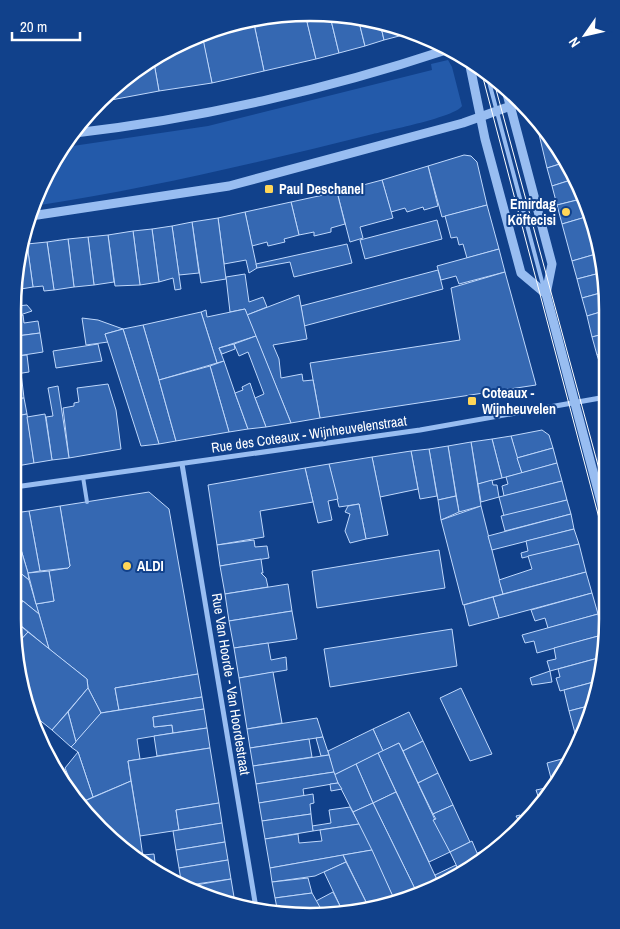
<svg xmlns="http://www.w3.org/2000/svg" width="620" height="929" font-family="'Archivo Narrow',sans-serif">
<rect width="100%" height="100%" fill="#11418b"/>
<!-- green -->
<path fill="#235aaa" d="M448 60 452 67 462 106C455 117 389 130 373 134 260 162 148 189 34 206L43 178 66 147 208 126 432 70 431 64Z"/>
<!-- building -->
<g fill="#3568b2" stroke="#bfd8fc">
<polygon points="305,13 316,59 264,71 254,24"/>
<polygon points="316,14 330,16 339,53 316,59 307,22 318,20"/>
<polygon points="330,16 359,22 365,46 339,53"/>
<polygon points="359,22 381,27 384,40 365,46"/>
<polygon points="254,24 264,71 212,83 202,36"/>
<polygon points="381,27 402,31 403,35 384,40"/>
<polygon points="202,34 212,83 159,91 154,63 196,35"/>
<polygon points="154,63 159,91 111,100 104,97"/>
<polygon points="540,129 563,163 547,168 538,130"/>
<polygon points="464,155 471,156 477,162 487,205 442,217 428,166"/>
<polygon points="563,163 574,179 552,186 547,168"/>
<polygon points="428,166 438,206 424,210 423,207 407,212 405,208 391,212 382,180"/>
<polygon points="574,179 585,198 557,205 552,186"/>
<polygon points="382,180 393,218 360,227 363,238 350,242 337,192"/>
<polygon points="337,192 345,224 331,228 331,232 314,236 314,232 299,235 291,202"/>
<polygon points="585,198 589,216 562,224 557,205"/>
<polygon points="291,202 299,235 284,239 285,242 268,246 267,242 252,246 245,212"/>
<polygon points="487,205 499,249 467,258 463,244 459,245 457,237 451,238 445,216"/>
<polygon points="245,212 257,268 249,273 246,260 224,264 218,218"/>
<polygon points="589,216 596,254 572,261 562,224"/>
<polygon points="218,218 226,279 201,283 192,222"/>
<polygon points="437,220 442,239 365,259 360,240"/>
<polygon points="192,222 199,273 179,275 172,226"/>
<polygon points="172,226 181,289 175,290 173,278 159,282 152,229"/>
<polygon points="152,229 159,282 140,285 133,231"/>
<polygon points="133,231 140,285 115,286 108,235"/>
<polygon points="108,235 114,282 94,285 88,237"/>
<polygon points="88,237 94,285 74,287 68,239"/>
<polygon points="68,239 74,287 54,290 47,242"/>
<polygon points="47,242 54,290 44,291 43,286 33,287 27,244"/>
<polygon points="27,244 33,287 21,289 20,285 18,286 18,252 21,245"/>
<polygon points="347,244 352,263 294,277 290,262 257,268 256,264"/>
<polygon points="499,249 505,272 459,284 456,276 441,280 437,266"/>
<polygon points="596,254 600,273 577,279 572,261"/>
<polygon points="438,270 443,289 304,326 301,306"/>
<polygon points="505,272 536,385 320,418 310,363 460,340 451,288"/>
<polygon points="600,273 604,292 582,298 577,279"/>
<polygon points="245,274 249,302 263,297 267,307 247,315 245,309 230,312 226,277"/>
<polygon points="604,292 607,310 587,316 582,298"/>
<polygon points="299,295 307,339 273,345 279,359 281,378 302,374 303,381 313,380 320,418 291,423 247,315"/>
<polygon points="27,305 32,311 17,316 17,306"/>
<polygon points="245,309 256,336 219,348 224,361 217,363 201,312 206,310 207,317"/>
<polygon points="607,310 607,333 592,337 587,316"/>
<polygon points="201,312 217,363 159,380 143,325"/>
<polygon points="23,315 24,323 38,321 40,333 17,336 17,316"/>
<polygon points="82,318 98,320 123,329 105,334 108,342 86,345"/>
<polygon points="143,325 159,380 176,441 159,444 123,329"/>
<polygon points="123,329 159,444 141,446 105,334"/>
<polygon points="40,333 43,352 17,356 17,336"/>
<polygon points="607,333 607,352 597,355 592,337"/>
<polygon points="256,336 291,423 266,427 255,398 264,394 248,352 239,356 234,344"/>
<polygon points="98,344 102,361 56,368 53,351"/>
<polygon points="234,344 235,349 222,354 219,348"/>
<polygon points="607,352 607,372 601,367 597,355"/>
<polygon points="27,355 29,372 16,374 17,356"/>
<polygon points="224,361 235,393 248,429 229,432 210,366"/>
<polygon points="210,366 229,432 176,441 159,380"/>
<polygon points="21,373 24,398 16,399 16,374"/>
<polygon points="250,383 255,398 266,427 248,429 235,393 243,390 242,387"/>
<polygon points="108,384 116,410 121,449 69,458 63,408 74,406 74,403 79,402 77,388"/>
<polygon points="58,386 69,458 52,460 46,417 53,416 48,388"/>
<polygon points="24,398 27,414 16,416 16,399"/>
<polygon points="27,414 34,463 17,466 16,416"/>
<polygon points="45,414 52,460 34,463 27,417"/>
<polygon points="542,430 549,435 553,448 517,458 511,436"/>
<polygon points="511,436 522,473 502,478 492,439"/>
<polygon points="492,439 502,478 478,484 471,442"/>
<polygon points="471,442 481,506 459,512 448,446"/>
<polygon points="448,446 456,496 438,500 429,449"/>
<polygon points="553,448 557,463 522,473 517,458"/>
<polygon points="429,449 437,496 420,499 411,451"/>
<polygon points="411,451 418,489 380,497 372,457"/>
<polygon points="372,457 388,535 366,539 359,504 339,507 329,464"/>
<polygon points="557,463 562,481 504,496 502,486 508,484 506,477"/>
<polygon points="329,464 338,499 328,501 332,520 318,523 305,468"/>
<polygon points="305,468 313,502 260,511 264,537 217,545 208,485"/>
<polygon points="492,480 493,485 497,485 499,497 481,502 478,484"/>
<polygon points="562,481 567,500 504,516 499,497"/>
<polygon points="149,492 169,509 198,674 115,688 119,710 101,713 88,688 87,679 49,649 36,604 54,601 49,571 68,568 70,566 60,506"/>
<polygon points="456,496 459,512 441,520 438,500"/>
<polygon points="567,500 571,514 505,531 501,516"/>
<polygon points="359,504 366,539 350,543 345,531 350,514 345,512 348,506"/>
<polygon points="60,506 70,566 68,568 40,571 29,511"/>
<polygon points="481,506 503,594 463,605 441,520"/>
<polygon points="29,511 40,571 28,573 14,526 14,513"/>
<polygon points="571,514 574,529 492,550 488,536"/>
<polygon points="14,526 28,573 29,580 13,567"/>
<polygon points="574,529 579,544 522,558 521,553 528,551 526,541"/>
<polygon points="254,540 255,547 267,546 269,558 220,566 217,545"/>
<polygon points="579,544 586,572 503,594 499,580 532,569 528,556"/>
<polygon points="439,550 445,588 317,608 312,571"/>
<polygon points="261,559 263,573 261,573 266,578 268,587 225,594 220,566"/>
<polygon points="13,567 29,580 39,614 13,593"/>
<polygon points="49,571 54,601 36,604 28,573"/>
<polygon points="586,572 592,593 499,618 493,597"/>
<polygon points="288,584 292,611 229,621 225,594"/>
<polygon points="592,593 598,614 548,628 545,618 535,621 531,610"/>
<polygon points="493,597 499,618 469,626 464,605"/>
<polygon points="23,601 39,614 49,649 13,619 13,614"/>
<polygon points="292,611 297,639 234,648 229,621"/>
<polygon points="598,614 602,635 537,653 534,641 525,643 522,635"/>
<polygon points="12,619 28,632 17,644"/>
<polygon points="452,629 457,666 330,687 324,649"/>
<polygon points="28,632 87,679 88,688 52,730 27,710 17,644"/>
<polygon points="602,635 602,657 550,671 547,661 556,659 554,648"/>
<polygon points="268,643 271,660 286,657 287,670 239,678 234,648"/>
<polygon points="602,657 601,680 560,691 556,678 560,677 558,669"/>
<polygon points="550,671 552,682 532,685 530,678"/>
<polygon points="273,672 282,723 247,729 239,678"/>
<polygon points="198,674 202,697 119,710 115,688"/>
<polygon points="601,680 592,705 569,711 564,690"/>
<polygon points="88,688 101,713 76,742 68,712"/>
<polygon points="461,688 492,754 470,761 440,698"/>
<polygon points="202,697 204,709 153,717 154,727 172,725 173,733 137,739 140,759 128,761 131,781 93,797 78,752 71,747 101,713"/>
<polygon points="592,705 584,731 575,733 569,711"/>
<polygon points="204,709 207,728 173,733 172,725 154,727 153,717"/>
<polygon points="68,712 76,742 71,747 52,730"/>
<polygon points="409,712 423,741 403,751 399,743 383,751 373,729"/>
<polygon points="317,718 323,737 250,748 247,729"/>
<polygon points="207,728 210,748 157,756 154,736"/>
<polygon points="373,729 383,751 334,775 328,751"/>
<polygon points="584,731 578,746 575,733"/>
<polygon points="323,737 329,755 321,756 316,738"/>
<polygon points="309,739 312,757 253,766 250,748"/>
<polygon points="423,741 438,773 418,783 403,751"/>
<polygon points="399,743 450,852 429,862 378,753"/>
<polygon points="210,748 219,803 176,810 179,830 140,836 128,761"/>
<polygon points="78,752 93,797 80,803 65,768"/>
<polygon points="378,753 396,792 373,803 356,764"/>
<polygon points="329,755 334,772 256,784 253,766"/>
<polygon points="573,756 555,782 552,782 547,763"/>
<polygon points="356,764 373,803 353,812 334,775"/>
<polygon points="334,772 338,783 303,789 304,796 259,803 256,784"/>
<polygon points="438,773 453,805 433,814 418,783"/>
<polygon points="131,781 140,836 144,864 129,855 80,803"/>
<polygon points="338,783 342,789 331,791 330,784"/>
<polygon points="546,788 547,792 540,802 536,790"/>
<polygon points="396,792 439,884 417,893 373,803"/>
<polygon points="313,794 314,803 310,804 311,814 262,821 259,803"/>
<polygon points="219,803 222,823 179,830 176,810"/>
<polygon points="373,803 417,893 395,901 353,812"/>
<polygon points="453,805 470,842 450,852 433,820 436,819 433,814"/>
<polygon points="350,807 359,824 313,831 312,826 331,823 329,810"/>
<polygon points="311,814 313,831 265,839 262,821"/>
<polygon points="520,815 524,824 522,827 516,816"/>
<polygon points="222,823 225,842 176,850 173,831"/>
<polygon points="359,824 372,850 270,868 265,839 298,834 299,843 322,841 320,830"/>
<polygon points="472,841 480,860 461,875 450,852"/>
<polygon points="225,842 228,860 179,868 176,850"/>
<polygon points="500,845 480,860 477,853"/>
<polygon points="372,850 395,901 370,910 343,855"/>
<polygon points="154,854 155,862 148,866 144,864 143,855"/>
<polygon points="343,855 346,862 315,876 272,882 270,868"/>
<polygon points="228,860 231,879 182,886 179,868"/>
<polygon points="155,862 161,873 148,866"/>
<polygon points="346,862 370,910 343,912 324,872"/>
<polygon points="456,865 461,875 439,884 435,875"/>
<polygon points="308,878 312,893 275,898 272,882"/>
<polygon points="231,879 235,903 196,894 184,887"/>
<polygon points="333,892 343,912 323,914 316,901"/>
<polygon points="312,893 321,909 288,915 278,913 275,898"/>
<polygon points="321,909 323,914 288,915"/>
</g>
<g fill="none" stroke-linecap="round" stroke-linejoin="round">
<!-- service -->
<g stroke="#98bdf1" stroke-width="4">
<polyline points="488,78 544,289"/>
<polyline points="83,477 87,502"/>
</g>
<!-- minor -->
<g stroke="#98bdf1" stroke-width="5">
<polyline points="182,464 256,908"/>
<polyline points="15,487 420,430 606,397"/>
</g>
<!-- tertiary -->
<g stroke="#98bdf1" stroke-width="9">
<polyline points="470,66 485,139 521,273 546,294"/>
<polyline points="506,90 552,264 546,294 604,513"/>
<path d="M75 133C198 119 329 89 446 50"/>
<polyline points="31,216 229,186 463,123 522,102"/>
</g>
<!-- tram -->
<g stroke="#fff" stroke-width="1">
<polyline points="482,74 604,537"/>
<polyline points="494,82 605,491"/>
</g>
</g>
<!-- markers -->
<g fill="#ffd658" stroke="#11418b" stroke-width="2">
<rect x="264" y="184" width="10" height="10" rx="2.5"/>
<circle cx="566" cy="212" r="5"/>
<rect x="467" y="396" width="10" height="10" rx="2.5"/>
<circle cx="127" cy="566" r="5"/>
</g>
<g text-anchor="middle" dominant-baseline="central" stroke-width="4" stroke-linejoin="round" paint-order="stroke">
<!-- poi labels -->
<g font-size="14" font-weight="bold" fill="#fff" stroke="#11418b" text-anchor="start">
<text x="279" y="189">Paul Deschanel</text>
<text x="556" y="204" text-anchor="end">Emirdag<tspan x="556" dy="16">Köftecisi</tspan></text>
<text x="482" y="393">Coteaux -<tspan x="482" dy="16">Wijnheuvelen</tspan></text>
<text x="137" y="566">ALDI</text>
</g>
<!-- street labels -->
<g font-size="14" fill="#fff" stroke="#11418b">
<text transform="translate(309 434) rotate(-8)">Rue des Coteaux - Wijnheuvelenstraat</text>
<text transform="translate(231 684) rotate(81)">Rue Van Hoorde - Van Hoordestraat</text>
</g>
</g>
<!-- crop -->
<path d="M0 0H620V929H0ZM310 21H310A289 289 0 0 1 599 310V619A289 289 0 0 1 310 908H310A289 289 0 0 1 21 619V310A289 289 0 0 1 310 21Z" fill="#11418b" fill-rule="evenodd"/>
<path fill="none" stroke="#fff" stroke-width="2.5" d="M310 21H310A289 289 0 0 1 599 310V619A289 289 0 0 1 310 908H310A289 289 0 0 1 21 619V310A289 289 0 0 1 310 21Z"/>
<!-- north arrow -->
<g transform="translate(585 35) rotate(236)" stroke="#11418b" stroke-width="4" paint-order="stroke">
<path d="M0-4L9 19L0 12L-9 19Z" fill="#ffffff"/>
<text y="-8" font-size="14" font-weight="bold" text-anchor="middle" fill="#ffffff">N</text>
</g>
<!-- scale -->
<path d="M12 32v8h68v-8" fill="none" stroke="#ffffff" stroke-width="2.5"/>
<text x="20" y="32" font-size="15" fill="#ffffff" stroke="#11418b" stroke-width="4" paint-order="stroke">20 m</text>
</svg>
